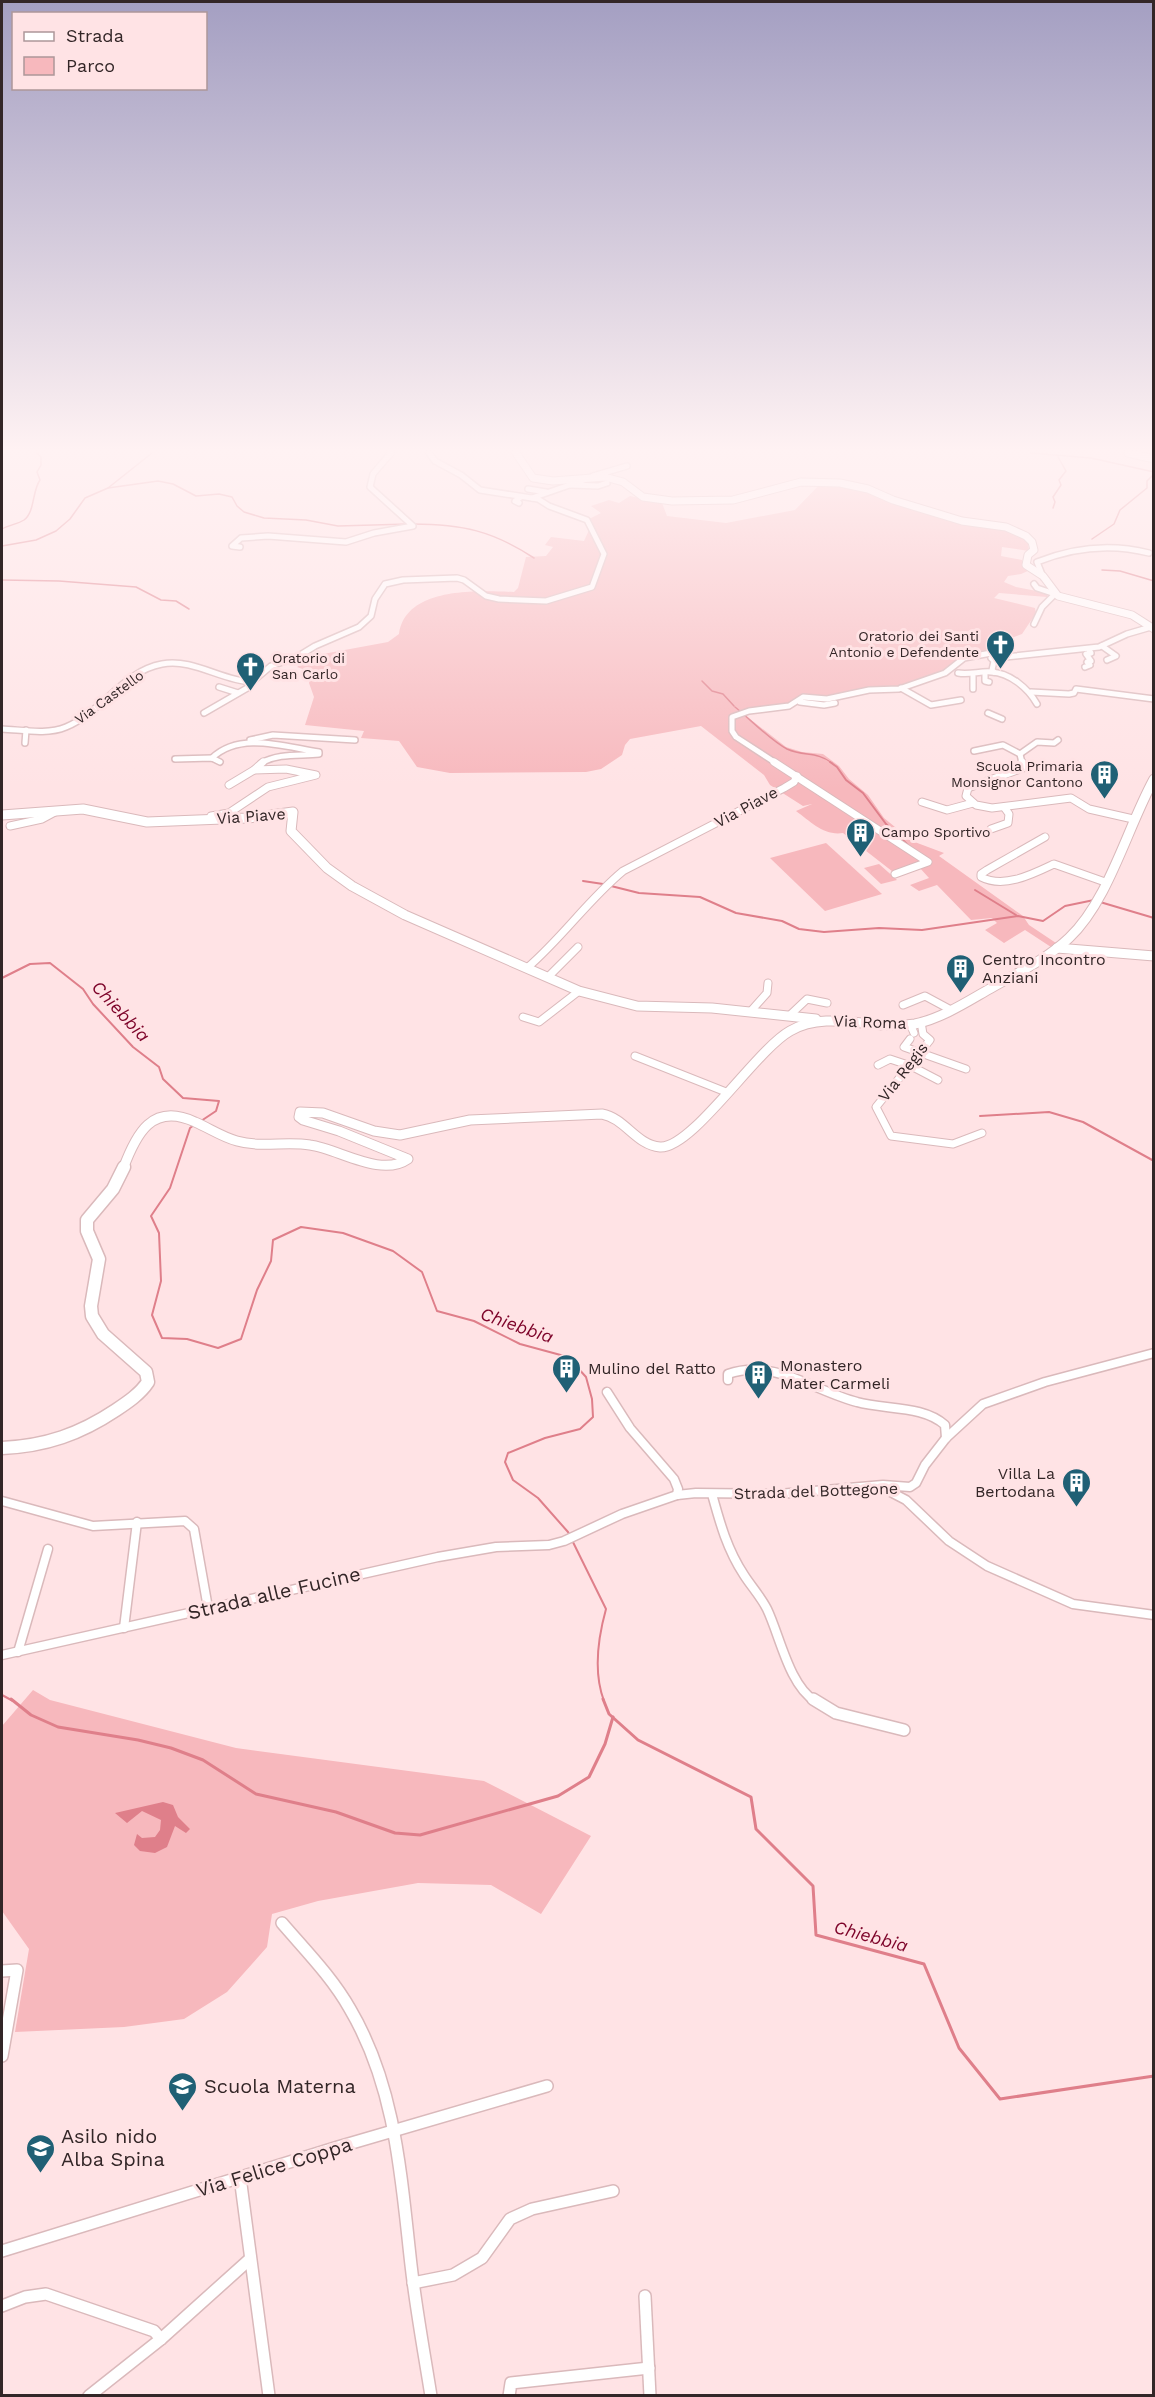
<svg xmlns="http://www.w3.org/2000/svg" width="1155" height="2397" font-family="'Work Sans',sans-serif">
<rect width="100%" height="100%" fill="#ffe3e5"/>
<!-- green -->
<g fill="#f7b8bd">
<path d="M822 482 866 490 891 501 1015 532 1028 543 1029 551 1002 547 1001 556 1022 560 1023 565 1030 570 1021 574 1008 576 1004 582 1016 587 1047 593V597L999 593 994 598 1035 608 1036 613 1022 634 1009 639 996 650 964 657 944 673 899 687 826 698 809 696 794 703 741 712 786 747 802 752 823 754 839 766 849 779 868 795 884 818 912 841 944 853 939 856 1023 916 1029 925 1056 943 1051 947 1025 930 1004 943 985 930 997 923 992 918 971 920 937 885 919 891 910 885 929 878 919 867 897 875 843 833C824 836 811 822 796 811L812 804 803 806 770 785 764 775 701 726 630 739 625 745 622 755 601 769 586 772 450 773 417 767 399 741 361 738 364 731 305 725 314 697 309 683 311 672 297 667 312 656 388 642 399 634C406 586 479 591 514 592L518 588 526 557 546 556 553 547 545 545 551 537 584 541 589 530 580 515 591 518 601 513 591 506 609 500 619 503 630 496 662 503 667 516 726 523 795 510Z"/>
<polygon points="826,843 882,894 825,911 770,858"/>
<polygon points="879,864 897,880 881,884 864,868"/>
<polygon points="33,1690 50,1700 236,1748 484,1781 591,1836 541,1914 491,1885 418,1883 318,1901 272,1914 267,1947 227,1992 184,2019 124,2027 15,2032 29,1949 2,1911 2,1726"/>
</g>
<!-- water -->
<polygon fill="#df7f8a" points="163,1802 173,1805 178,1817 190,1829 186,1833 175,1826 167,1847 155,1853 140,1851 134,1845 137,1834 142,1838 155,1837 160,1830 161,1820 142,1811 127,1823 115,1813"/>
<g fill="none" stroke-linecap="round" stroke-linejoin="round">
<!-- stream-far2 -->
<g stroke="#df7f8a" stroke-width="1.5">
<polyline points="1031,453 1091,458 1154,472"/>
<polyline points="108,488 158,481 173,484 196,496 219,494 232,497 237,506 244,512 264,518 306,520 338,526 408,524"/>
<polyline points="1053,508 1055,502 1053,497 1061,485 1059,480 1066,471 1058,457"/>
<path d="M413 524C462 524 493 531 534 558"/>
<path d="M2 529C9 525 18 524 24 520 35 512 32 491 40 480L37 472 41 465V457L37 453"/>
<polyline points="1092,539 1114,524 1120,510 1147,488 1147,481 1154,474"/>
<polyline points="2,546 36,540 56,531 70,519 85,498 108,488 152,453"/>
<polyline points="1102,570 1120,571 1154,581"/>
<polyline points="2,580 59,581 136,587 161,600 176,601 189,609"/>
<polyline points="702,681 712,691 723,694 734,706"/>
<path d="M735 707C750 719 771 741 787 749 805 757 816 751 832 763"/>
</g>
<!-- stream-far1 -->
<g stroke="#df7f8a" stroke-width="2">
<polyline points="830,762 837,767 846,780 863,793 886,824 910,847"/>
<polyline points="583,881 603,884"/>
<polyline points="611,886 639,893 700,897 736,913 782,921 799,929 824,932 879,928 922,930 1018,916 1043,921 1065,906 1094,900"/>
<polyline points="975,890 1016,915"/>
<polyline points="1100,902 1154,918"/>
<polyline points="2,978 30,964 50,963 83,989 93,1004 133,1047 159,1067 163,1079 183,1098 219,1101 216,1111 201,1121"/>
<polyline points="980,1116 1049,1112 1083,1122 1154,1161"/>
<path d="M194 1125 190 1128 170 1188 151 1216 159 1233 161 1281 152 1315 162 1338 187 1339 218 1348 241 1339 257 1290 271 1261 273 1240 301 1227 343 1233 393 1251 422 1272 437 1311 474 1321 520 1344 568 1357 586 1377 592 1399 593 1417 580 1429 545 1438 508 1453 505 1462 513 1480 538 1498 568 1532 606 1609C598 1638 593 1672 604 1701"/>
<polyline points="2,1695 13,1701"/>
</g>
<!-- stream -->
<g stroke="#df7f8a" stroke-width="3">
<polyline points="11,1699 31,1715 58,1727 138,1740 171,1748 203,1760 256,1794 336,1812 395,1833 420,1835 558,1796 589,1777 605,1744 613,1717"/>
<polyline points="603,1699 609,1714 638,1740 751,1797 756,1829 813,1886 816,1935 924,1964 959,2048 1000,2099 1154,2076"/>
</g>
<defs>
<g id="street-far3">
<polyline points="593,476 627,466"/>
<polyline points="571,485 598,486 607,483"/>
<polyline points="528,489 546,492"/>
<polyline points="532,498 584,480"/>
<polyline points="519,503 515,501 521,497"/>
<polyline points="240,547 232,546 241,538 268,536 346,542 374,533 413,526 370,487 373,474 391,453"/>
<path d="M1043 577 1037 562C1074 547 1110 543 1149 553"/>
<polyline points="1034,584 1037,588 1055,594"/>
<polyline points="1034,624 1042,607 1055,594"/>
<polyline points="1102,646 1116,656 1107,660"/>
<polyline points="996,658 1099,647 1127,634 1151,627"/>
<polyline points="1085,667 1090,665 1087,662 1091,661 1086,654 1091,653 1089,650"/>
<path d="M958 673C970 675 980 671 991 672 1010 673 1028 688 1037 704"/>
<polyline points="985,674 985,681 989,682"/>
<polyline points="973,676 973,689"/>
<polyline points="219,687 238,693"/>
<polyline points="901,688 931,705 961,700"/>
<polyline points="1031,692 1069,694 1074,693 1076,689 1154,699"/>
<polyline points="800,702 824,705 835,703"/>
<polyline points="204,713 249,687 249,683"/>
<polyline points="988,713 1002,719"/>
<path d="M2 729C23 730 47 735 66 727 102 712 123 671 162 664 193 658 222 681 252 682L271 666 297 657 315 646 359 627 371 616 375 599 385 584 403 580 457 578 464 580 486 596 499 599 546 601 592 587 604 554 587 520 549 506 538 499 480 490 461 475 435 461 429 453"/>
<polyline points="250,740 273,735 355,740"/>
<polyline points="25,743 26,730"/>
<polyline points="974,751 1003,745 1020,754 1022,763"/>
<polyline points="1020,754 1037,742 1054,743 1058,740"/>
<path d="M212 758C240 731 285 747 319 752V754C299 756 279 753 261 763"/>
<polyline points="175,759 212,758 220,762"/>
<polyline points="776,763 736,737 732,731 732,717 749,711 789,706 803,697 827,699 869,690 899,689 945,673 964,658 1002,651 991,658 994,661 992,670 994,672"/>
</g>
<g id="street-far2">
<polyline points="774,762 928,862 895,874"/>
<polyline points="1022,762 1023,768 968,788 966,796 976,805 992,808 1071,798 1089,809 1133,819"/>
<polyline points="229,785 254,770"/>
<polyline points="922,802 947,810 973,803"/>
<polyline points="211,816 229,813 268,787 316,775 286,769 254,770 263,762"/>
<polyline points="10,826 42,819 55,812"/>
<polyline points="991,829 1008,823 1009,814 1004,807"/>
<path d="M1045 837 987 870 981 874V877C1004 889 1033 874 1054 864L1105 882"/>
<path d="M527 968C562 938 588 900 623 871L784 788 794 782 797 776"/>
<polyline points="548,977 578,947"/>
<polyline points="903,1005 925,996 951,1010"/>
<polyline points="750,1012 767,993 768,983"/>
<polyline points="789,1016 807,999 827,1003"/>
<polyline points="523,1017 539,1022 579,991"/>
<polyline points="921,1022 923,1034 930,1040 876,1107 891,1136 953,1144 982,1133"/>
<polyline points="910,1024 914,1033"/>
<polyline points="910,1039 904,1047 966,1069"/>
<polyline points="635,1056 726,1092"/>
<polyline points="878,1065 890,1059 911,1066 938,1080"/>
</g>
<g id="street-far1">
<path d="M728 1380V1374C774 1358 814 1391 857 1402 885 1410 923 1405 945 1425L946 1438"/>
<polyline points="607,1392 630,1428 674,1479 678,1489 677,1495"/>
<polyline points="883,1488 906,1500 949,1541 987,1566 1073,1604 1154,1615"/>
<path d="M712 1494C720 1523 727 1549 744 1575 751 1586 761 1597 767 1609 780 1636 789 1685 815 1701"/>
<polyline points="2,1501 93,1526 185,1521 194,1529 208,1608"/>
<polyline points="124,1628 137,1522"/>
<polyline points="18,1652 48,1549"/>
<polyline points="2,1655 438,1557 496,1547 549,1545 564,1541 622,1514 677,1495 696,1493 779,1494 883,1485 910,1487 916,1483 925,1465 946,1438 983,1404 1045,1382 1154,1353"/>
</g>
<g id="street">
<polyline points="813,1699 836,1713 904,1730"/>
<path d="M282 1923C306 1951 332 1977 350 2009 396 2087 401 2177 411 2265 416 2309 424 2352 431 2396"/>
<polyline points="2,1971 17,1970 2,2056"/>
<polyline points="240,2177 269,2396"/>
<polyline points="2,2251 338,2147 547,2086"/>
<polyline points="413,2283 453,2275 482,2258 510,2219 532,2209 613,2191"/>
<polyline points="645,2296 650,2396"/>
<polyline points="2,2306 25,2297 46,2294 154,2331 161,2339"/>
<polyline points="89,2396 161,2339 250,2259"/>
<polyline points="509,2396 511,2383 649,2368"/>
</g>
<g id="secondary-far2">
<polyline points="516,453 533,478 553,481 605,477 623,482 643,497 672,501 733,500 801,482 840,483 868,489 893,500 962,521 1006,527 1026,536 1032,542 1034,550 1028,555 1026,565 1043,576 1058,596 1132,615 1154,629"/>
<polyline points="1128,453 1154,459"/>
</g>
<g id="secondary-far1">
<polyline points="2,815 83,809 147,822 248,818 293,812 291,831 327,868 352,886 405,915 579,991 637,1006 712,1008 816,1019"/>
<polyline points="1057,948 1154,956"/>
<path d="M123 1169C136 1134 152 1102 195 1122 209 1128 222 1137 237 1141 261 1148 286 1141 310 1145 339 1149 381 1178 408 1159L339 1131 303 1120 299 1117 300 1112 323 1113 374 1131 400 1135 470 1120 602 1114C625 1118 636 1145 660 1147 692 1149 756 1050 790 1031 828 1009 874 1031 915 1024 943 1018 968 1001 993 987 1019 972 1047 959 1069 938 1109 900 1127 828 1154 779"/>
</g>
<path id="secondary" d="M2 1448C46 1446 80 1434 116 1410 128 1402 140 1394 148 1382L146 1372 103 1334 92 1316 91 1306 99 1259 87 1231V1220L113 1189 124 1167"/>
</defs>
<!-- street-far3 casing -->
<use href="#street-far3" stroke="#dab9bb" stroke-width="8"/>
<!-- street-far2 casing -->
<use href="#street-far2" stroke="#dab9bb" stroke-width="9"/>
<!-- street-far1 casing -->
<use href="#street-far1" stroke="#dab9bb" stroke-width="11"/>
<!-- street casing -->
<use href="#street" stroke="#dab9bb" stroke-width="14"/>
<!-- secondary-far2 casing -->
<use href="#secondary-far2" stroke="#dab9bb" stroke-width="9"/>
<!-- secondary-far1 casing -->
<use href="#secondary-far1" stroke="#dab9bb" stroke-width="11"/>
<!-- secondary casing -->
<use href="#secondary" stroke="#dab9bb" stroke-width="15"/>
<!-- street-far3 -->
<use href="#street-far3" stroke="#fff" stroke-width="5"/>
<!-- street-far2 -->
<use href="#street-far2" stroke="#fff" stroke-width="7"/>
<!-- street-far1 -->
<use href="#street-far1" stroke="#fff" stroke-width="8"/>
<!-- street -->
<use href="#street" stroke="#fff" stroke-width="11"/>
<!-- secondary-far2 -->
<use href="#secondary-far2" stroke="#fff" stroke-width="7"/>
<!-- secondary-far1 -->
<use href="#secondary-far1" stroke="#fff" stroke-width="9"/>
<!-- secondary -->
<use href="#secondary" stroke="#fff" stroke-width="12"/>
</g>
<!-- sky -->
<linearGradient id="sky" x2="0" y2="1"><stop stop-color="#a49fc2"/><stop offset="0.57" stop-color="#fff2f3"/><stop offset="1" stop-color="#fff2f3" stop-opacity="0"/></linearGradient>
<rect width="1155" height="789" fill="url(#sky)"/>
<!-- icons -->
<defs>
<symbol id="church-pin" viewBox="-11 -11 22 30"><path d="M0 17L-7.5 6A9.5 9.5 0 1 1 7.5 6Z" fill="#206075" stroke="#ffe3e5"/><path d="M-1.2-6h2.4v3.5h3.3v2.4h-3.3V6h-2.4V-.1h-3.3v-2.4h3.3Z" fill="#fff"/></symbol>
<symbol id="building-pin" viewBox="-11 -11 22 30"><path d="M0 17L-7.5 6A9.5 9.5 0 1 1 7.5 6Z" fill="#206075" stroke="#ffe3e5"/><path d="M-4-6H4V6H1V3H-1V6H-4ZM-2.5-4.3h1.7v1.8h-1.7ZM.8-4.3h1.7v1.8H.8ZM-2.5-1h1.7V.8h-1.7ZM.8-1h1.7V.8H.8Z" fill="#fff"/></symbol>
<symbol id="school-pin" viewBox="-11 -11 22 30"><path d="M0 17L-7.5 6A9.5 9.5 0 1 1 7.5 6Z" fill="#206075" stroke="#ffe3e5"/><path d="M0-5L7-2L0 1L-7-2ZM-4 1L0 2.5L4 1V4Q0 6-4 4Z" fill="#fff"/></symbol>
</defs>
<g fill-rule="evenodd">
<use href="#church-pin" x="984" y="628" width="33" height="45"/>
<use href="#church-pin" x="234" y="650" width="33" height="45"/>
<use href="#building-pin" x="1088" y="758" width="33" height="45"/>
<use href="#building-pin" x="844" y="816" width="33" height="45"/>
<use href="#building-pin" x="944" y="952" width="33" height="45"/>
<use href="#building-pin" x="550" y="1352" width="33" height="45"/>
<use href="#building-pin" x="742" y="1358" width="33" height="45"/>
<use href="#building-pin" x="1060" y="1466" width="33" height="45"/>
<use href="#school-pin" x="166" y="2070" width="33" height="45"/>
<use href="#school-pin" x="24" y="2132" width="33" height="45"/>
</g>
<g text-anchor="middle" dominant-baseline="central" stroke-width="6" stroke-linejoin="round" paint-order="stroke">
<!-- far-poi labels -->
<g font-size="14" fill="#332627" stroke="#ffe3e5" text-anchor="end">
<text x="979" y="636">Oratorio dei Santi<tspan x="979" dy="16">Antonio e Defendente</tspan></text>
<text x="272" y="658" text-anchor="start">Oratorio di<tspan x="272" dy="16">San Carlo</tspan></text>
<text x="1083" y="766">Scuola Primaria<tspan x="1083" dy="16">Monsignor Cantono</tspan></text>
<text x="881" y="832" text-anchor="start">Campo Sportivo</text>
</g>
<!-- far-street labels -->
<g font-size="14" fill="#332627" stroke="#ffe3e5">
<text transform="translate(109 697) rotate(-36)">Via Castello</text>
</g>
<!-- street labels -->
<g font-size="16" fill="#332627" stroke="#ffe3e5">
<text transform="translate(746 807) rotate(-28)">Via Piave</text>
<text transform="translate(251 816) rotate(-4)">Via Piave</text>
<text transform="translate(870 1022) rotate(2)">Via Roma</text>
<text transform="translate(903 1072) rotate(-52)">Via Regis</text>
<text transform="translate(816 1491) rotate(-2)">Strada del Bottegone</text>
</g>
<!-- poi labels -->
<g font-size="16" fill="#332627" stroke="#ffe3e5" text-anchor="start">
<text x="982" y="959">Centro Incontro<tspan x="982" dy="18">Anziani</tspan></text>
<text x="780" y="1365">Monastero<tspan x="780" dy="18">Mater Carmeli</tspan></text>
<text x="588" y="1368">Mulino del Ratto</text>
<text x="1055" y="1473" text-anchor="end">Villa La<tspan x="1055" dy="18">Bertodana</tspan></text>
</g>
<!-- water labels -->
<g font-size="18" font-style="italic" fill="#7d0329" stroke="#ffe3e5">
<text transform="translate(121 1011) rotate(47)">Chiebbia</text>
<text transform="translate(517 1325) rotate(19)">Chiebbia</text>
<text transform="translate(871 1936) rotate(15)">Chiebbia</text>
</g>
<!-- near-street labels -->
<g font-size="20" fill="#332627" stroke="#ffe3e5">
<text transform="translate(274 1593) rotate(-13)">Strada alle Fucine</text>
<text transform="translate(274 2167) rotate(-17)">Via Felice Coppa</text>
</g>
<!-- near-poi labels -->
<g font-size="20" fill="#332627" stroke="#ffe3e5" text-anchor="start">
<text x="204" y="2086">Scuola Materna</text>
<text x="61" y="2136">Asilo nido<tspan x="61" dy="23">Alba Spina</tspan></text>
</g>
</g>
<!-- border -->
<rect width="1155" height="2397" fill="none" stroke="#332627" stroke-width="6"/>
<!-- legend -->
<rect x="12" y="12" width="195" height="78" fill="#ffe3e5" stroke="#ad9799" stroke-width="1.5"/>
<rect x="24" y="32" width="30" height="9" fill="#ffffff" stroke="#ad9799" stroke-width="1.5"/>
<text x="66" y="42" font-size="18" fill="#332627">Strada</text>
<rect x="24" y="57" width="30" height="18" fill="#f7b8bd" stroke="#ad9799" stroke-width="1.5"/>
<text x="66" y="72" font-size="18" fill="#332627">Parco</text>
</svg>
